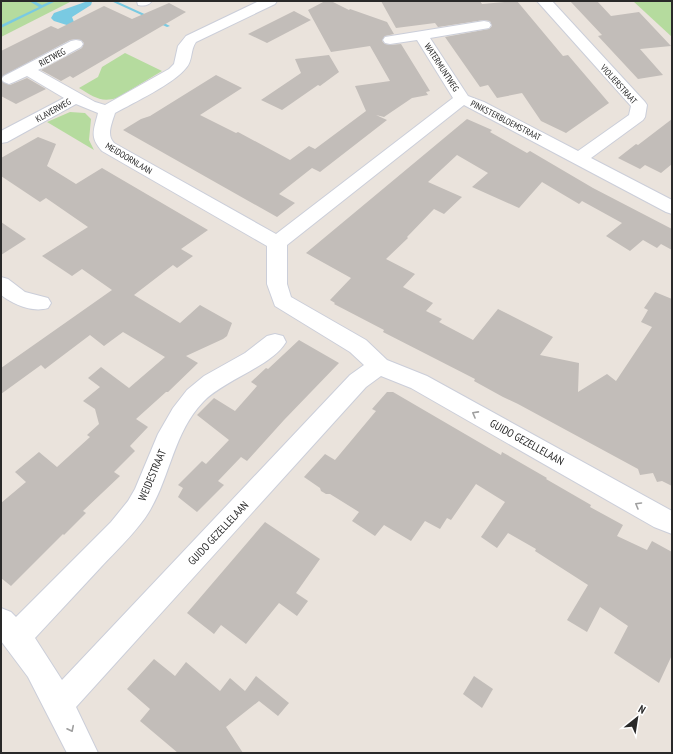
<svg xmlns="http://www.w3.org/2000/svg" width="673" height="754" font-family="'PT Sans Narrow',sans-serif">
<rect width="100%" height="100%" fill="#eae3dc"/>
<!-- green -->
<g fill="#b5db9e">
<polygon points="1,1 72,1 1,37"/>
<polygon points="633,1 672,1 672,37"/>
<path d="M125 53 162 71 117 98C100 103 93 96 79 88L98 77 102 67Z"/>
<polygon points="70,112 85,113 91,119 89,140 94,150 47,122"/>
</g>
<!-- water -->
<polygon fill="#79cae2" points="88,1 92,2 91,5 72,17 74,22 73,27 54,21 51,18 54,13"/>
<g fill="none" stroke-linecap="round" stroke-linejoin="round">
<!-- stream -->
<g fill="#79cae2" fill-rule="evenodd">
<polygon points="29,1 34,1 42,5 51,1 56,1 1,28 1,25 39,7"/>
<polygon points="111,1 116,1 151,17 148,18"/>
<polygon points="156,20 158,20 170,26 167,27 156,22"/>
</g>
</g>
<!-- building -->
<g fill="#c2bdb9">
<polygon points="325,1 331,1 349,10 350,9 387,22 394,34 385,36 382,41 385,44 390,45 401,44 430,91 426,92 428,95 412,98 384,117 376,115 387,120 320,172 312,168 279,194 295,203 277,217 123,130 141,119 150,116 216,75 242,88 200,115 236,133 238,132 290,160 309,146 315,149 366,111 355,86 390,81 370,46 331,52 308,10"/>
<polygon points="381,1 480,1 482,4 517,1 563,56 568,55 609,103 566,133 541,121 522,93 497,98 488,85 480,87 445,37 489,29 492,26 490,21 484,20 438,27 435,23 396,28"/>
<polygon points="570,1 597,1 611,16 639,12 671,46 640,49 663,75 638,79 598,36 602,35"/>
<polygon points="169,3 186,12 73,78 70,76 61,81 41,70 82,48 84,43 81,40 76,39 70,40 1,77 1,51 51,26 58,29 104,6 132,19"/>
<polygon points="294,11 311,20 267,43 248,34"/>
<polygon points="329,55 339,72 320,86 318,85 282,110 261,100 301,73 295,59"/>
<polygon points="27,78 46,89 16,104 1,96 1,81 10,85"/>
<polygon points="467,119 492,130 490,132 527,153 530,151 593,188 672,229 672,250 661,244 657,248 643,240 630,251 606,236 622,223 582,201 579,204 542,182 519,208 472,187 488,173 457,155 428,182 462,197 444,214 434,209 407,237 408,238 386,259 415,274 403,287 433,303 426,311 442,319 439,322 473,340 498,309 553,337 540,355 579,363 578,392 607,374 616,381 652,327 641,322 648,310 644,308 655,292 672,299 672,486 662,481 657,482 653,473 640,475 638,469 518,404 503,397 474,381 475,379 383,332 384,330 334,304 335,303 330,300 351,278 306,253"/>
<polygon points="672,119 672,164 661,173 645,165 640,169 618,158 636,144 638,145"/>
<polygon points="38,137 56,144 47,166 76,184 102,168 208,230 181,249 193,256 177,268 173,265 134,295 180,323 200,305 232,323 227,336 223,339 186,356 198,363 168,392 166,392 136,419 148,427 130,446 135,451 114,472 120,476 83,511 86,513 64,535 63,534 11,586 1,578 1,503 26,482 15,472 39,452 57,467 90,437 87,435 99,424 95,409 83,401 100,387 88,378 101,367 129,388 165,357 123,332 104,346 90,335 45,369 41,365 1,394 1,368 112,290 82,269 72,276 42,256 88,227 46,198 40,202 1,176 1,158"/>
<polygon points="1,222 26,239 1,255"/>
<polygon points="299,340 339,363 284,420 247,461 241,457 218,481 224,485 197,512 178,497 183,488 178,485 202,461 206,464 229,440 197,415 214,398 235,411 257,386 251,382 266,368 268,369"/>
<polygon points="387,392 393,392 501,455 502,452 547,478 546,479 591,505 590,507 623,525 617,536 647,550 652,541 672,552 672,655 659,683 614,653 628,626 600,607 587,632 567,620 588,585 535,551 536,549 508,533 497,548 481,537 505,502 476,484 451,520 447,518 440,529 425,521 411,541 384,525 375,536 352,521 359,512 330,494 326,494 321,491 320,488 304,477 325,454 335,460 376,411 372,409"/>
<polygon points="265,522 320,559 296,593 308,601 297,616 279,603 246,644 221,625 214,634 187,613"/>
<polygon points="154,659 175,676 186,662 220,691 230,678 245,691 256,676 289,703 278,716 259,701 226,727 243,753 178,753 140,721 150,709 127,689"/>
<polygon points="474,676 493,689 482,708 463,694"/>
</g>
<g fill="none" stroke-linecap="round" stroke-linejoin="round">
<defs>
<g id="minor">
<path d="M137 1H152C148 6 144 6 138 5Z"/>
<path d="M259 1H277L275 4 196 42C190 50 193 61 186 68 175 83 133 103 115 113 112 123 106 135 114 143L276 234 453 98 417 40 390 44 385 43 383 40 385 37 484 21 489 22 491 25 489 28 430 38 468 96 484 102 578 151 629 115 631 106 537 1H552L645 102 647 105 645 117 643 120 591 158 672 200V214L666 212 464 105 287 245V284L291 297 366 340 387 360 427 376 672 511V534L654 527 411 388 381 376 366 387 76 707 98 753H67L28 677 1 641V608L11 612 16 617 111 522 128 501 135 489 158 434 173 408 187 390 204 376 245 353 267 336 275 334 283 336 286 342C272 366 224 380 203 402 172 434 170 482 145 518 132 536 116 551 101 567 79 591 57 614 35 638L62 680 350 375 364 365 350 352 275 306 267 284V246L102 151C89 137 94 130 98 113L76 104 7 142 1 143V131L64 98 27 76 14 82 9 84 4 82 1 79 4 76 71 41 76 40 81 41 83 44 81 47 38 70 95 102 105 105 169 69 174 64 178 46 186 36Z"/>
<path d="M1 277 8 279 25 292 48 298 51 303 48 308C32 313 13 304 1 295Z"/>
</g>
</defs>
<!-- minor casing -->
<use href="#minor" stroke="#cbced9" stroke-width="2"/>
<!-- minor -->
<use href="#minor" fill="#fff" fill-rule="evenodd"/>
</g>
<!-- one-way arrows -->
<defs><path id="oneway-chevron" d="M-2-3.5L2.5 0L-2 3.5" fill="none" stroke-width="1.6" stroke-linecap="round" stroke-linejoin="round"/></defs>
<g stroke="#9f9f9f">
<use href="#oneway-chevron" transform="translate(475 414) rotate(-151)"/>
<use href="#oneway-chevron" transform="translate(638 505) rotate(-150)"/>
<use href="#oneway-chevron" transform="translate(71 729) rotate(64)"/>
</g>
<g text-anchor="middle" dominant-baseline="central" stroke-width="4" stroke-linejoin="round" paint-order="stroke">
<!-- far-street labels -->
<g font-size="9" fill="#292929" stroke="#fff">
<text transform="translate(52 57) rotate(-28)">RIETWEG</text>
<text transform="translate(442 67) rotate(57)">WATERMUNTWEG</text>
<text transform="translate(619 84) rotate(48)">VIOLIERSTRAAT</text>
<text transform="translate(53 110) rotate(-29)">KLAVERWEG</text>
<text transform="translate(506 120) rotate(27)">PINKSTERBLOEMSTRAAT</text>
<text transform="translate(129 158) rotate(31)">MEIDOORNLAAN</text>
</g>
<!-- street labels -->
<g font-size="11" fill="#292929" stroke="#fff">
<text transform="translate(527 442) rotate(29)">GUIDO GEZELLELAAN</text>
<text transform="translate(152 475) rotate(-67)">WEIDESTRAAT</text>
<text transform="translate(218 533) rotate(-47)">GUIDO GEZELLELAAN</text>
</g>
</g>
<!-- border -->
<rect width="673" height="754" fill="none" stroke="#292929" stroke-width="4"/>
<!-- north arrow -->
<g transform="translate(637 718) rotate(30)" stroke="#ffffff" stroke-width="3" paint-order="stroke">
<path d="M0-3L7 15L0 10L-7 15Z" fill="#292929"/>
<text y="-6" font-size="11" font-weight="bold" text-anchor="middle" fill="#292929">N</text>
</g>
</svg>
